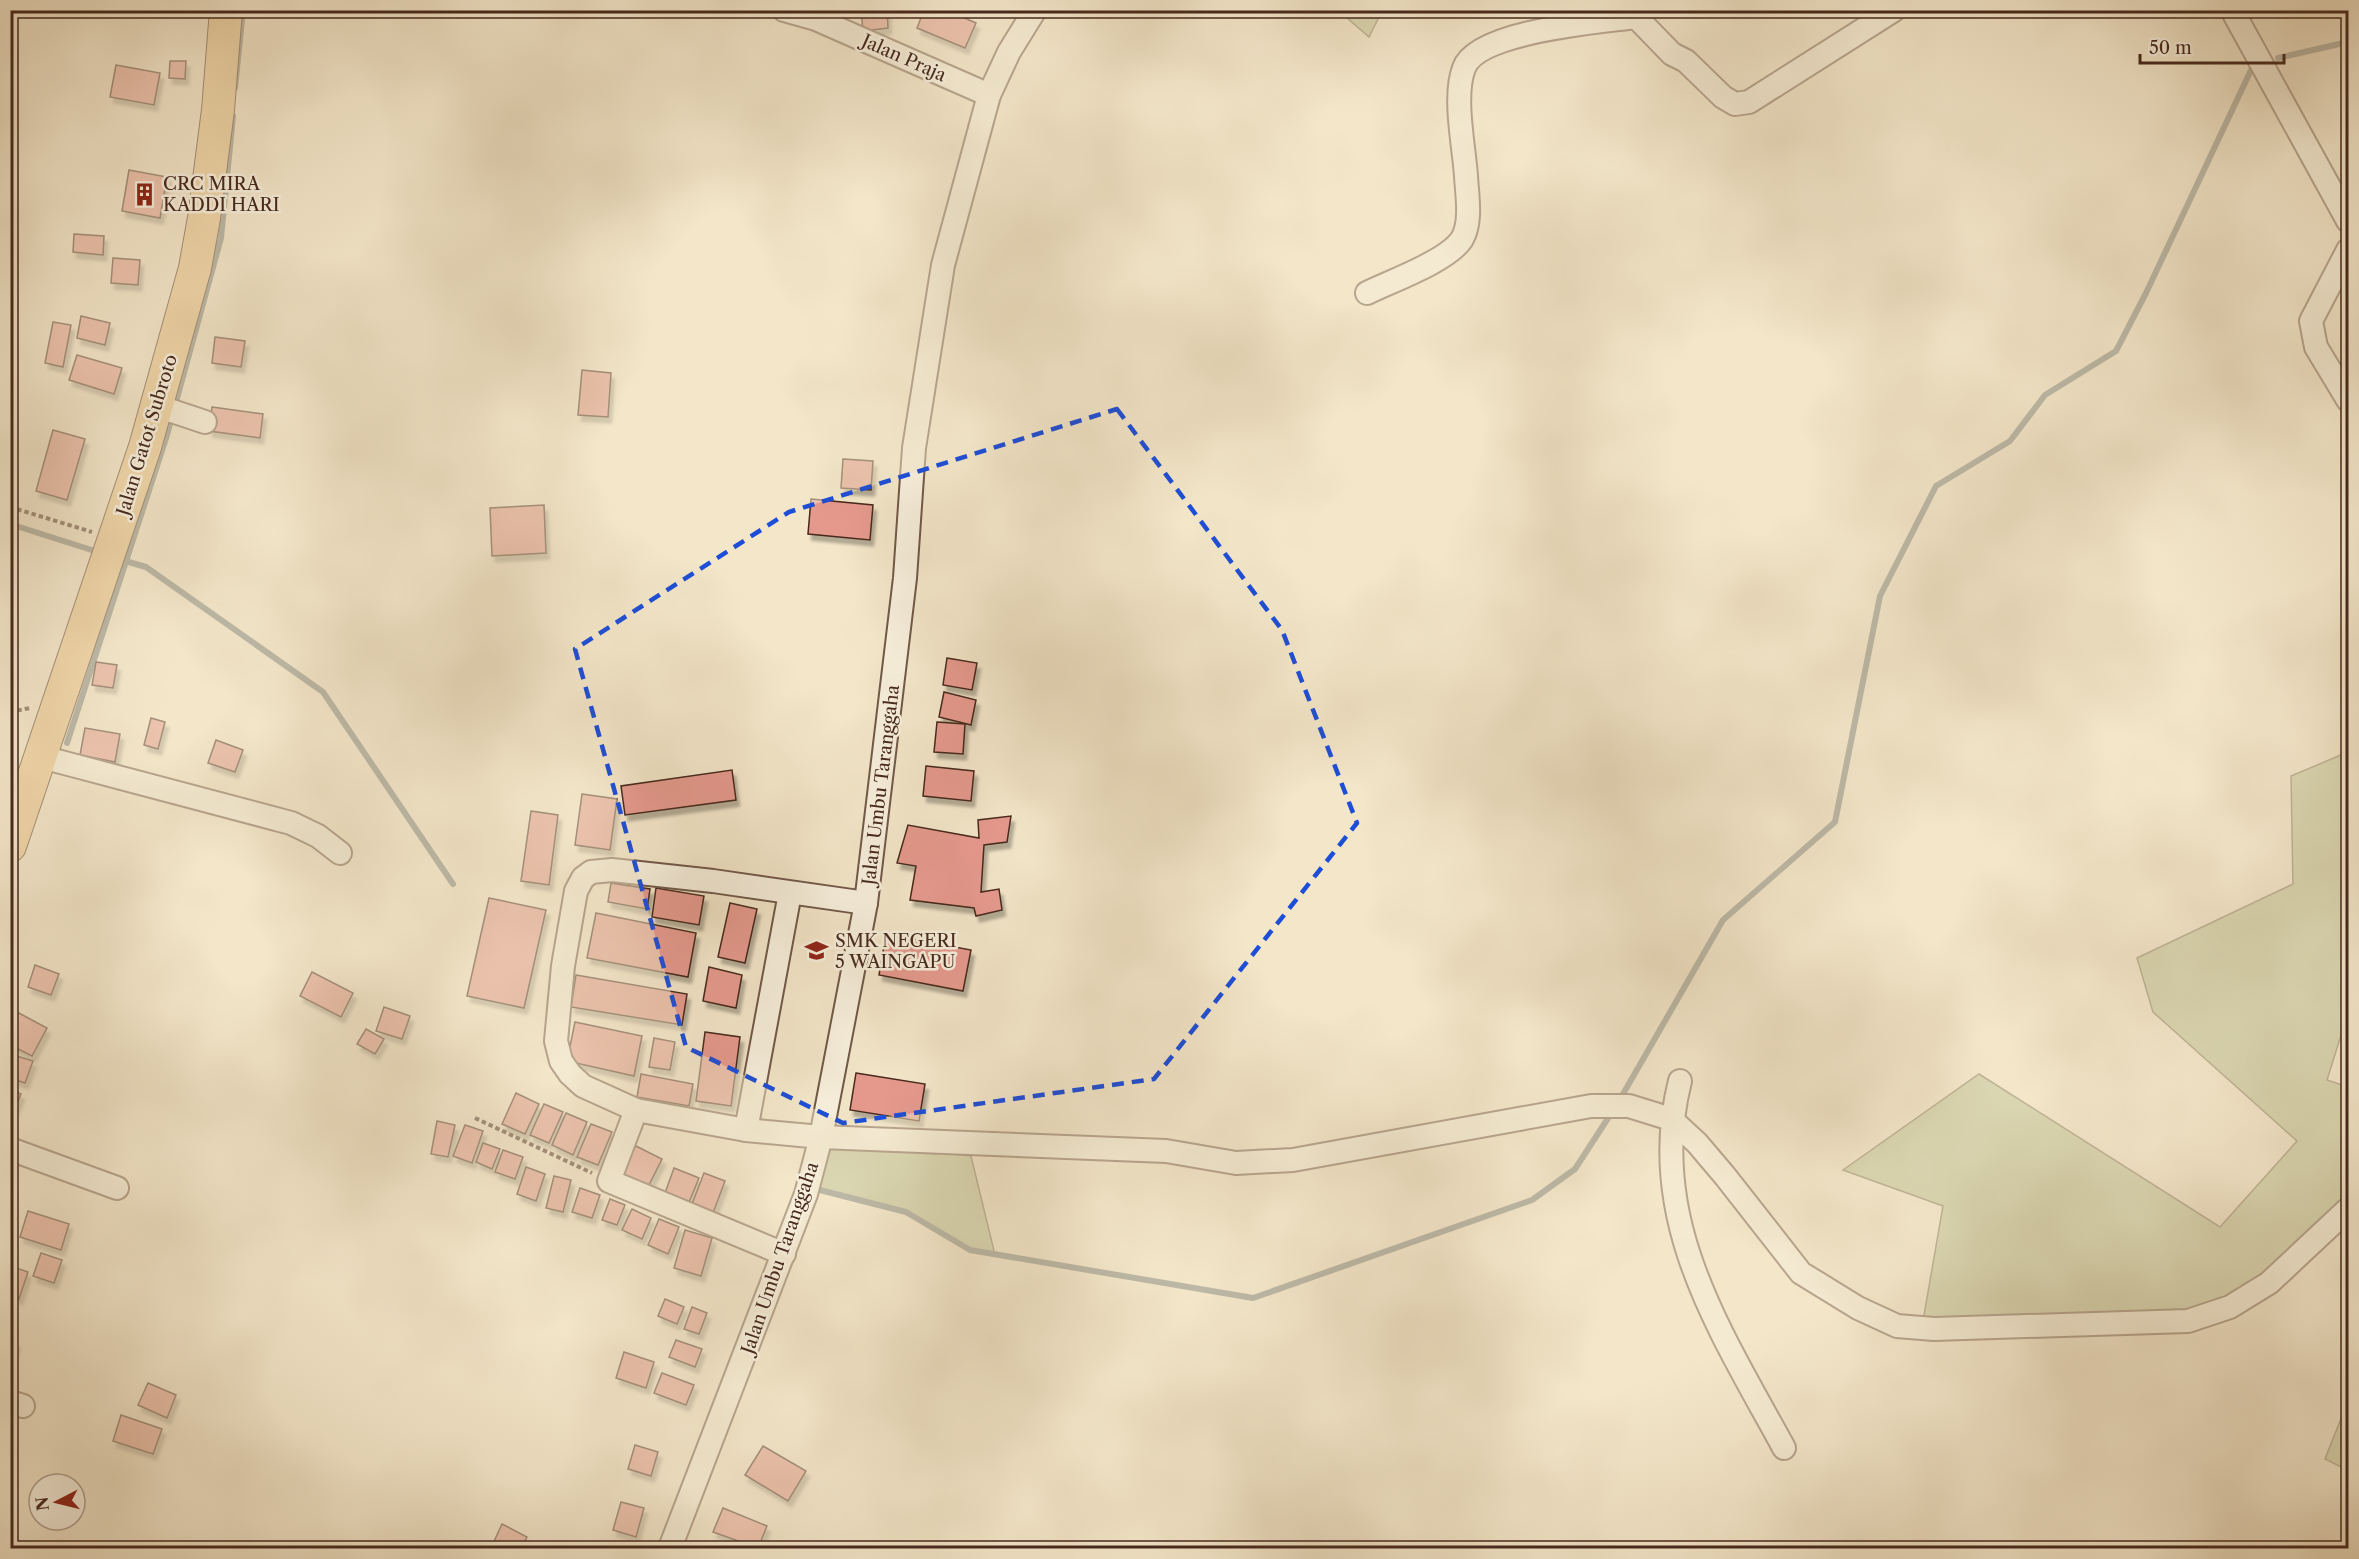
<svg xmlns="http://www.w3.org/2000/svg" width="2359" height="1559" font-family="'Libre Caslon Text',serif">
<defs>
<filter id="shadow"><feDropShadow dx="3.5" dy="6" stdDeviation="1.5" flood-color="#0004"/></filter>
</defs>
<rect width="100%" height="100%" fill="#f3e6c9"/>
<filter id="stains"><feTurbulence type="fractalNoise" baseFrequency=".00333" numOctaves="4"/><feColorMatrix values="0 0 0 0 .2 0 0 0 0 .09 0 0 0 0 .02 0 0 0 .5 -.17"/></filter>
<radialGradient id="worn" r=".72"><stop offset=".6" stop-color="#630" stop-opacity="0"/><stop offset="1" stop-color="#630" stop-opacity=".3"/></radialGradient>
<!-- green -->
<g fill="#bdc495" stroke="#827659" stroke-width="1.5">
<polygon points="1339,11 1382,11 1369,37"/>
<polygon points="2348,752 2348,1013 2327,1080 2348,1087 2348,1203 2267,1276 2193,1314 1923,1321 1943,1206 1843,1170 1979,1074 2220,1227 2297,1141 2153,1012 2137,958 2293,884 2291,776"/>
<polygon points="819,1140 971,1156 995,1255 970,1250 906,1212 809,1188"/>
<polygon points="2348,1401 2348,1466 2347,1470 2325,1459"/>
</g>
<g fill="none" stroke-linecap="round" stroke-linejoin="round">
<!-- stream -->
<g stroke="#7a827c" stroke-width="6">
<polyline points="2278,58 2348,42"/>
<polyline points="235,88 243,10"/>
<polyline points="10,524 101,553"/>
<polyline points="125,561 146,567 323,692 453,884"/>
<polyline points="67,743 167,435 221,238 233,116"/>
<polyline points="1619,1101 1723,920 1835,822 1880,596 1936,486 2010,441 2045,395 2116,351 2146,293 2252,68"/>
<polyline points="812,1188 906,1212 970,1250 1253,1298 1532,1200 1575,1169 1612,1112"/>
</g>
</g>
<!-- building -->
<g fill="#e5998d" stroke="#46291d" stroke-width="1.5" filter="url(#shadow)">
<polygon points="861,10 887,10 888,28 863,31"/>
<polygon points="924,10 946,10 976,23 965,48 917,28"/>
<polygon points="170,61 186,61 185,79 169,78"/>
<polygon points="116,65 160,73 154,105 110,97"/>
<polygon points="129,170 167,177 160,218 122,211"/>
<polygon points="74,234 104,236 103,255 73,252"/>
<polygon points="113,258 140,260 138,285 111,283"/>
<polygon points="81,316 110,323 105,345 77,338"/>
<polygon points="53,322 71,325 63,367 45,363"/>
<polygon points="215,337 245,341 241,367 212,363"/>
<polygon points="77,355 122,368 114,394 69,380"/>
<polygon points="582,370 611,373 608,417 578,415"/>
<polygon points="212,407 263,414 260,438 209,431"/>
<polygon points="53,430 85,439 67,500 36,491"/>
<polygon points="843,459 873,461 871,490 841,488"/>
<polygon points="811,499 873,505 870,540 808,534"/>
<polygon points="544,505 546,553 492,556 490,508"/>
<polygon points="947,658 977,663 972,690 943,685"/>
<polygon points="96,662 117,665 113,688 92,685"/>
<polygon points="944,692 976,700 971,725 939,717"/>
<polygon points="151,718 165,722 158,749 144,745"/>
<polygon points="937,722 965,724 963,754 934,752"/>
<polygon points="85,728 120,734 115,762 80,755"/>
<polygon points="216,740 243,750 235,772 208,763"/>
<polygon points="926,766 974,771 971,801 923,796"/>
<polygon points="732,770 736,800 625,815 621,786"/>
<polygon points="582,794 617,799 610,850 575,845"/>
<polygon points="531,811 558,815 549,885 521,881"/>
<polygon points="1011,816 1007,842 984,845 981,892 999,889 1002,910 976,916 974,908 910,900 916,866 897,863 908,825 979,838 978,820"/>
<polygon points="611,883 650,889 647,909 608,902"/>
<polygon points="656,888 704,896 699,925 652,917"/>
<polygon points="489,898 546,910 524,1008 467,996"/>
<polygon points="730,903 757,909 745,963 718,957"/>
<polygon points="596,913 696,933 688,977 587,958"/>
<polygon points="886,934 971,950 963,991 879,975"/>
<polygon points="35,965 59,974 51,995 28,987"/>
<polygon points="709,967 742,975 736,1008 703,1001"/>
<polygon points="312,972 353,993 341,1017 300,996"/>
<polygon points="576,975 687,994 682,1025 571,1007"/>
<polygon points="384,1007 410,1016 402,1039 376,1031"/>
<polygon points="17,1012 47,1028 32,1056 10,1045 10,1024"/>
<polygon points="575,1022 642,1036 634,1076 567,1061"/>
<polygon points="366,1029 384,1039 375,1054 357,1044"/>
<polygon points="705,1032 740,1037 731,1106 696,1101"/>
<polygon points="654,1038 675,1042 670,1070 649,1067"/>
<polygon points="10,1054 33,1061 25,1083 10,1078"/>
<polygon points="856,1073 925,1084 919,1121 850,1110"/>
<polygon points="641,1074 693,1084 689,1106 637,1097"/>
<polygon points="10,1090 21,1094 10,1121"/>
<polygon points="516,1093 539,1104 525,1134 502,1124"/>
<polygon points="544,1104 563,1112 549,1143 530,1135"/>
<polygon points="566,1113 587,1122 573,1155 552,1145"/>
<polygon points="437,1121 455,1125 448,1157 431,1154"/>
<polygon points="591,1124 612,1132 598,1165 577,1157"/>
<polygon points="465,1125 483,1131 472,1163 453,1156"/>
<polygon points="483,1143 500,1149 492,1169 476,1162"/>
<polygon points="632,1144 662,1159 648,1187 619,1172"/>
<polygon points="503,1150 523,1157 515,1179 495,1172"/>
<polygon points="526,1167 545,1174 536,1201 517,1194"/>
<polygon points="674,1168 699,1178 689,1202 665,1193"/>
<polygon points="704,1173 725,1181 713,1213 692,1204"/>
<polygon points="554,1176 571,1180 563,1212 546,1208"/>
<polygon points="580,1188 600,1195 592,1218 572,1212"/>
<polygon points="610,1199 625,1205 617,1225 602,1220"/>
<polygon points="632,1209 651,1218 642,1239 622,1230"/>
<polygon points="28,1211 69,1224 61,1250 20,1237"/>
<polygon points="659,1219 679,1227 668,1254 648,1245"/>
<polygon points="685,1230 712,1238 701,1276 674,1268"/>
<polygon points="41,1253 62,1260 54,1283 33,1276"/>
<polygon points="10,1266 28,1272 19,1299 10,1296"/>
<polygon points="665,1299 684,1307 677,1324 658,1316"/>
<polygon points="692,1307 707,1313 699,1334 684,1329"/>
<polygon points="10,1340 17,1342 10,1363"/>
<polygon points="676,1340 702,1349 695,1367 669,1357"/>
<polygon points="624,1352 654,1362 646,1388 616,1378"/>
<polygon points="662,1373 694,1385 686,1405 654,1393"/>
<polygon points="148,1383 176,1395 167,1418 138,1405"/>
<polygon points="121,1415 162,1429 153,1454 113,1441"/>
<polygon points="635,1445 658,1452 651,1476 628,1469"/>
<polygon points="763,1446 806,1471 788,1501 745,1475"/>
<polygon points="621,1502 644,1508 636,1537 613,1530"/>
<polygon points="723,1508 767,1526 758,1548 713,1532"/>
<polygon points="502,1524 527,1537 521,1548 491,1548"/>
</g>
<g fill="none" stroke-linecap="round" stroke-linejoin="round">
<defs>
<g id="minor">
<polyline points="784,10 816,19 989,95"/>
<polyline points="2232,10 2348,221"/>
<polyline points="2348,250 2311,321 2316,347 2348,400"/>
<path d="M1367 293C1391 281 1448 261 1462 239 1472 222 1467 195 1466 176 1464 146 1453 96 1464 68 1477 31 1599 22 1636 17L1672 54 1686 61 1723 97 1735 104 1749 102 1894 10"/>
<polyline points="157,406 205,422"/>
<polyline points="42,757 291,823 318,836 340,853"/>
<polyline points="866,903 713,881 612,870 591,872 583,878 576,891 563,966 556,1041 561,1061 570,1074 583,1086 636,1110 746,1130 821,1137 1166,1151 1236,1163 1293,1160 1591,1106 1629,1106 1671,1119 1697,1143 1725,1176 1801,1273 1858,1308 1897,1326 1934,1329 2188,1321 2230,1307 2269,1283 2348,1209"/>
<path d="M1680 1081C1645 1219 1721 1332 1784 1448"/>
<polyline points="636,1110 609,1181 784,1254"/>
<polyline points="746,1130 790,893"/>
<polyline points="10,1149 117,1188"/>
<polyline points="10,1402 23,1406"/>
<polyline points="670,1548 806,1194 821,1137 866,903 905,578 914,448 943,265 989,95 1009,52 1035,10"/>
</g>
<polyline id="highway" points="10,846 145,447 195,268 204,218 218,110 226,10"/>
</defs>
<!-- minor casing -->
<use href="#minor" stroke="#715848" stroke-width="26"/>
<!-- highway casing -->
<use href="#highway" stroke="#46291d" stroke-width="34"/>
<!-- path -->
<g stroke="#46291d" stroke-width="4" stroke-dasharray="4.5 3" stroke-linecap="butt">
<polyline points="10,507 92,532"/>
<polyline points="10,712 30,708"/>
<polyline points="475,1118 592,1173"/>
</g>
<!-- minor -->
<use href="#minor" stroke="#f7efdc" stroke-width="22"/>
<!-- highway -->
<use href="#highway" stroke="#eac384" stroke-width="32"/>
</g>
<!-- marked area -->
<path d="M0 0H2359V1559H0ZM1117 409 1282 630 1357 823 1154 1079 843 1123 686 1047 575 649 789 512Z" fill="#f3e6c9" fill-opacity=".55" fill-rule="evenodd"/>
<path fill="none" stroke="#1d4ed8" stroke-width="4.5" stroke-dasharray="12 8" stroke-linejoin="round" d="M1117 409 1282 630 1357 823 1154 1079 843 1123 686 1047 575 649 789 512Z"/>
<!-- icons -->
<defs>
<symbol id="building-bare" viewBox="-9 -9 18 18"><path d="M-4-6H4V6H1V3H-1V6H-4ZM-2.5-4.3h1.7v1.8h-1.7ZM.8-4.3h1.7v1.8H.8ZM-2.5-1h1.7V.8h-1.7ZM.8-1h1.7V.8H.8Z" fill="#8f2418" stroke="#f7efdc" stroke-width="2.5" paint-order="stroke"/></symbol>
<symbol id="school-bare" viewBox="-9 -9 18 18"><path d="M0-5L7-2L0 1L-7-2ZM-4 1L0 2.5L4 1V4Q0 6-4 4Z" fill="#8f2418" stroke="#f7efdc" stroke-width="2.5" paint-order="stroke"/></symbol>
</defs>
<g fill-rule="evenodd">
<use href="#building-bare" x="128" y="178" width="33" height="33"/>
<use href="#school-bare" x="800" y="934" width="33" height="33"/>
</g>
<g text-anchor="middle" dominant-baseline="central" stroke-width="5" stroke-linejoin="round" paint-order="stroke">
<!-- street labels -->
<g font-size="18" fill="#46291d" stroke="#f7efdc">
<text transform="translate(904 58) rotate(24)">Jalan Praja</text>
<text transform="translate(147 435) rotate(-73)">Jalan Gatot Subroto</text>
<text transform="translate(881 785) rotate(-83)">Jalan Umbu Taranggaha</text>
<text transform="translate(780 1258) rotate(-71)">Jalan Umbu Taranggaha</text>
</g>
<!-- poi labels -->
<g font-size="18" fill="#46291d" stroke="#f7efdc" text-anchor="start">
<text x="163" y="184">CRC MIRA<tspan x="163" dy="21">KADDI HARI</tspan></text>
<text x="835" y="941">SMK NEGERI<tspan x="835" dy="21">5 WAINGAPU</tspan></text>
</g>
</g>
<!-- margin -->
<rect width="2359" height="1559" fill="none" stroke="#f3e6c9" stroke-width="36"/>
<rect x="12" y="12" width="2335" height="1535" fill="none" stroke="#46291d" stroke-width="3"/>
<rect x="18" y="18" width="2323" height="1523" fill="none" stroke="#46291d" stroke-width="1.5"/>
<!-- north arrow -->
<g transform="translate(57 1502) rotate(263)"><circle r="28" fill="#f7efdc" stroke="#b0a090" stroke-width="1.5"/>
<path d="M0-4.5L10 22L0 15L-10 22Z" fill="#8f2418"/>
<text y="-9" font-size="16" font-weight="bold" text-anchor="middle" fill="#46291d">N</text>
</g>
<!-- scale -->
<path d="M2140 54v9h144v-9" fill="none" stroke="#46291d" stroke-width="3"/>
<text x="2149" y="54" font-size="18" fill="#46291d" stroke="#f7efdc" stroke-width="4.5" paint-order="stroke">50 m</text>
<rect width="100%" height="100%" filter="url(#stains)"/>
<rect width="100%" height="100%" fill="url(#worn)"/>
</svg>
